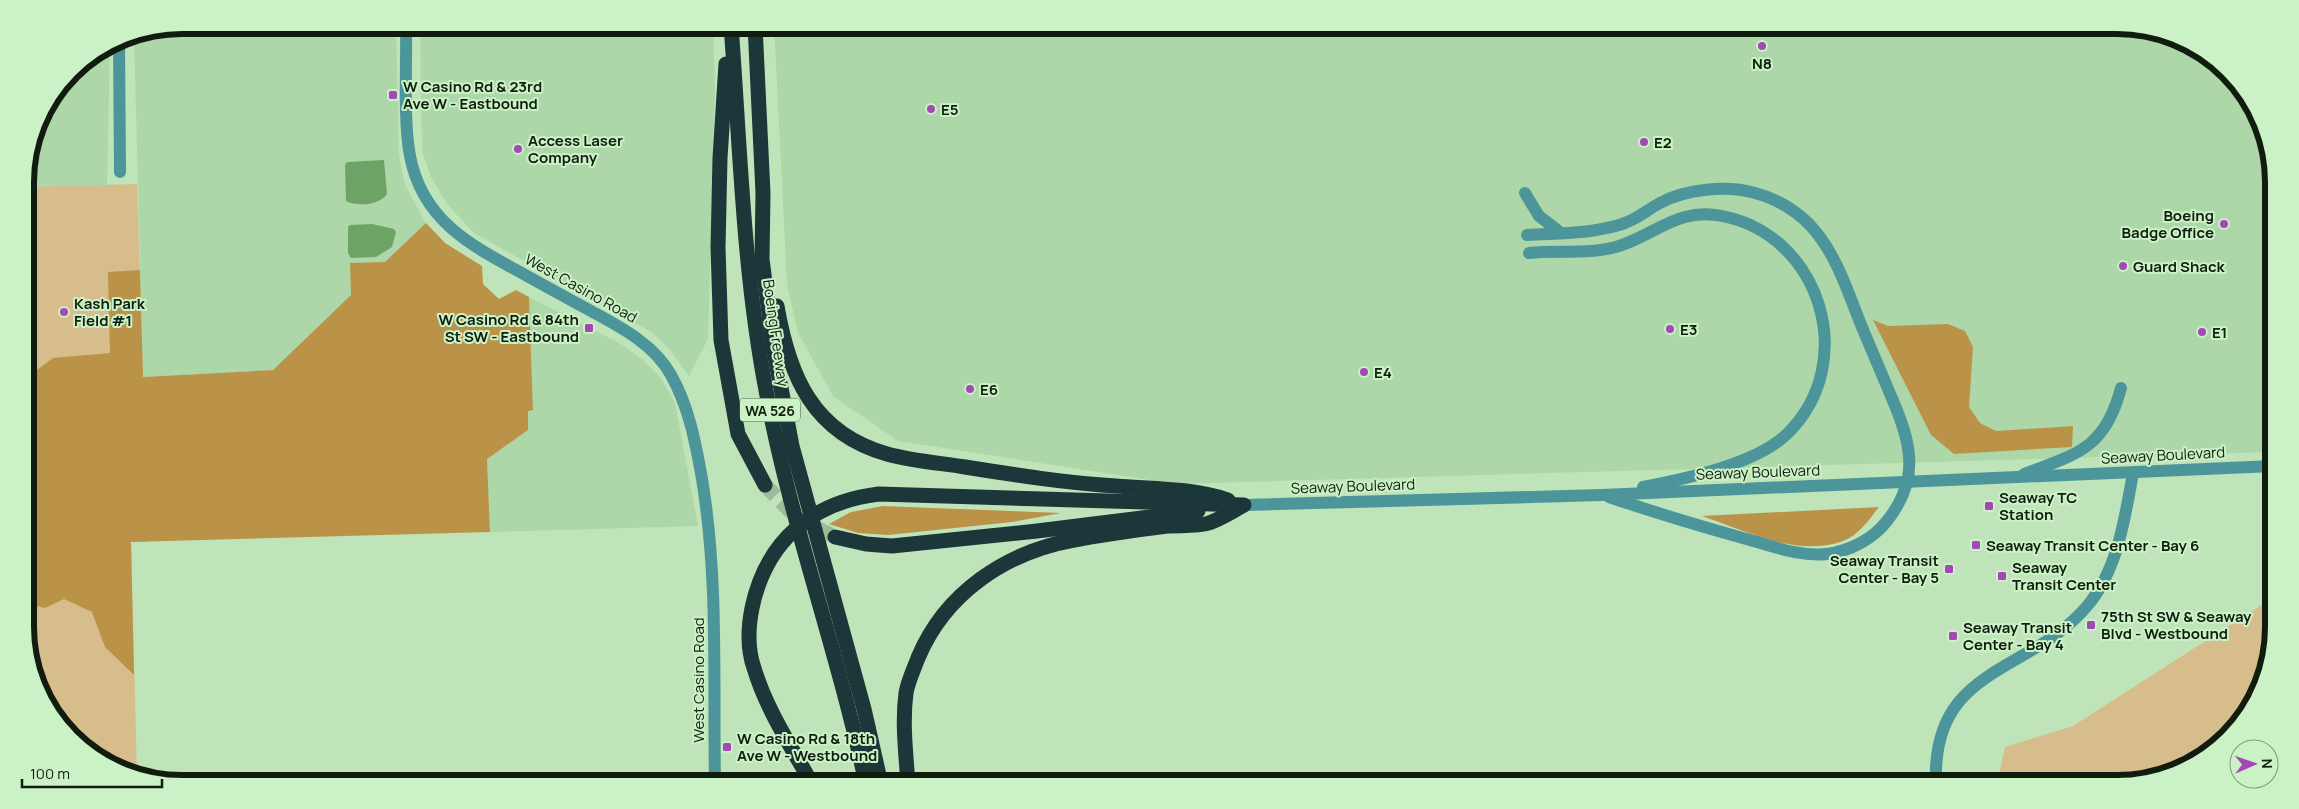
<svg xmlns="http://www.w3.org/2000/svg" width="2299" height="809" font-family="Manrope,sans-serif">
<rect width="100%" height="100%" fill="#bfe4b9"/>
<!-- built -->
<g fill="#add7a8">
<polygon points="182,25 396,25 399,155 405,185 426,223 273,370 143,377 134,35"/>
<polygon points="420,25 713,25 715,89 708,339 689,376 670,350 653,333 474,233 447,204 431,177 422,151"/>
<polygon points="774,25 2117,25 2167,33 2235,79 2258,113 2273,161 2273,452 1176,484 898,441 833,396 798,333 787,284"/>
<polygon points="110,44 107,185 25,187 25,171 41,113 78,64"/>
<polygon points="529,297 621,344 643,360 661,378 675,403 698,526 490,532 487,459 528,430 528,410 533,410"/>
</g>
<!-- green -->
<g fill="#d7bc8c">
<polygon points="137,184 148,542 131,542 137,777 132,776 64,731 28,657 25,187"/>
<path d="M2274 597C2274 623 2273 652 2266 677 2248 736 2186 778 2126 784 2084 787 2039 784 1997 784L2005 747 2073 726Z"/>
</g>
<!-- forest -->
<g fill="#ba9349">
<polygon points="426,223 445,243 482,266 483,284 499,299 516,290 529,297 533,410 528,411 528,430 487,459 490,532 131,542 134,675 105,647 92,612 64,599 45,608 28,604 26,378 53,358 110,353 108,272 140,270 143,377 273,370 351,295 350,263 385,262"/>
<polygon points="1873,320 1888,326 1948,324 1965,331 1973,347 1969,407 1980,423 1996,431 2073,426 2072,447 1954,454 1931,435"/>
<polygon points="883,506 1061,513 1012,522 888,535 858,533 829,524 851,512"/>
<path d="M1879 507C1869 520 1859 535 1843 541 1797 558 1744 530 1702 516Z"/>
</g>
<!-- water -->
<g fill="#6ea366">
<path d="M384 160 387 194C380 205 357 207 346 201L345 165 347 162Z"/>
<polygon points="372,224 394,229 396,232 392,247 376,257 351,258 348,253 348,227 350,225"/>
</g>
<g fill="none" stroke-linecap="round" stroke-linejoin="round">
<!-- highway-tunnel -->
<polyline stroke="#9cbc97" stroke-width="15" stroke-dasharray="15 8" stroke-linecap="butt" points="765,485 798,519 835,537"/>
<!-- minor -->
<g stroke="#4c969b" stroke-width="12">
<path d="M406 25C407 64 403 119 410 156 422 219 468 244 520 272 543 285 567 298 591 311 620 327 654 344 671 375 688 405 695 440 701 473 719 576 713 680 715 784"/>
<polyline points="119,39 120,172"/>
<polyline points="1525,193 1539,216 1561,233"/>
<path d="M1527 235C1558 233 1589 234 1619 225 1637 220 1645 211 1660 203 1686 189 1726 185 1755 193 1778 199 1801 213 1816 232 1839 260 1850 299 1864 332 1873 353 1882 375 1891 396 1911 442 1921 478 1887 521 1873 539 1850 551 1827 554 1801 557 1775 547 1750 540 1703 527 1656 513 1609 497"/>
<path d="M1529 253C1558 250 1591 255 1619 246 1656 234 1679 207 1722 216 1821 235 1860 363 1787 434 1756 464 1685 479 1643 487"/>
<path d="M2024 474C2077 454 2105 449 2121 388"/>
<polyline points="1244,505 1602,495 2274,466"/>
<polyline points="609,784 715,781"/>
<path d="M1936 784C1931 665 2030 675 2088 605 2118 569 2125 517 2133 473"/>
</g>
<!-- highway -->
<g stroke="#1c3739" stroke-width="15">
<path d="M731 25C740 145 743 267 765 385 789 520 838 650 866 784"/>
<polyline points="755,25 763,193 762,259 773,346 792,446 864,709 881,784"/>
<polyline points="726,64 720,158 718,248 721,340 738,434 765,485"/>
<path d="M777 306C789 376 813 433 887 454 912 461 940 463 965 467 1015 475 1066 483 1116 486 1153 489 1193 488 1228 500"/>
<polyline points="835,537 866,544 892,546 1037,531 1198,511"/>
<path d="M812 784C791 746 766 709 754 668 747 648 748 628 752 608 766 541 812 502 879 494L1244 505"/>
<path d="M908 784C906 754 902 723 906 693 908 681 914 669 918 658 945 593 1006 552 1074 540 1105 534 1136 530 1167 526 1180 525 1197 527 1209 523 1220 519 1232 512 1242 506"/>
</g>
</g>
<!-- markers -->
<g fill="#a449b4" stroke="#cbf1c6" stroke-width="2">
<circle cx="1762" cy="46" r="5"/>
<rect x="388" y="90" width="10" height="10" rx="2.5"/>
<circle cx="931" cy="109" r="5"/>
<circle cx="1644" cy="142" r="5"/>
<circle cx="518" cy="149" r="5"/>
<circle cx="2224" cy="224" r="5"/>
<circle cx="2123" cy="266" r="5"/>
<circle cx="64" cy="312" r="5"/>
<rect x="584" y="323" width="10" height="10" rx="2.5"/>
<circle cx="1670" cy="329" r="5"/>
<circle cx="2202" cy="332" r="5"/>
<circle cx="1364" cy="372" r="5"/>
<circle cx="970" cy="389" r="5"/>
<rect x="1984" y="501" width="10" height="10" rx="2.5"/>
<rect x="1971" y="540" width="10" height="10" rx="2.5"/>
<rect x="1944" y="564" width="10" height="10" rx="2.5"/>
<rect x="1997" y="571" width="10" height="10" rx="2.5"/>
<rect x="2086" y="620" width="10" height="10" rx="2.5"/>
<rect x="1948" y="631" width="10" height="10" rx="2.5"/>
<rect x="722" y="742" width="10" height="10" rx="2.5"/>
</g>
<g text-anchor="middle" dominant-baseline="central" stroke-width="4" stroke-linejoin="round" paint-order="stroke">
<!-- shield labels -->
<rect fill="#cbf1c6" stroke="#485d45" stroke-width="1" x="740" y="398.5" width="60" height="23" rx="4"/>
<g font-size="14" font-weight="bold" fill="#101d0e">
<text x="770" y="410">WA 526</text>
</g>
<!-- poi labels -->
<g font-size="15" font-weight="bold" fill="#101d0e" stroke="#cbf1c6" text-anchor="start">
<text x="1762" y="63" text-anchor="middle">N8</text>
<text x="403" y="86">W Casino Rd &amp; 23rd<tspan x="403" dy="17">Ave W - Eastbound</tspan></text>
<text x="941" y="109">E5</text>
<text x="528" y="140">Access Laser<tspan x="528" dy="17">Company</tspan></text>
<text x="1654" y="142">E2</text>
<text x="2214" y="215" text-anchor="end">Boeing<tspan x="2214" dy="17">Badge Office</tspan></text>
<text x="2133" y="266">Guard Shack</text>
<text x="74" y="303">Kash Park<tspan x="74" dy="17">Field #1</tspan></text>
<text x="579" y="319" text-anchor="end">W Casino Rd &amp; 84th<tspan x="579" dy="17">St SW - Eastbound</tspan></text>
<text x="1680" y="329">E3</text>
<text x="2212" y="332">E1</text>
<text x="1374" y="372">E4</text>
<text x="980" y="389">E6</text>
<text x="1999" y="497">Seaway TC<tspan x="1999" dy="17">Station</tspan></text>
<text x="1986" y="545">Seaway Transit Center - Bay 6</text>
<text x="1939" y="560" text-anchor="end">Seaway Transit<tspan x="1939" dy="17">Center - Bay 5</tspan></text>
<text x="2012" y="567">Seaway<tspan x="2012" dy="17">Transit Center</tspan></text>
<text x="2101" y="616">75th St SW &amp; Seaway<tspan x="2101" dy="17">Blvd - Westbound</tspan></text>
<text x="1963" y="627">Seaway Transit<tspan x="1963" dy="17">Center - Bay 4</tspan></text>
<text x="737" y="738">W Casino Rd &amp; 18th<tspan x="737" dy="17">Ave W - Westbound</tspan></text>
</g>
<!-- street labels -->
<g font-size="15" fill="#101d0e" stroke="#cbf1c6">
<text transform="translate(581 288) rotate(29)">West Casino Road</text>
<text transform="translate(776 333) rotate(82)">Boeing Freeway</text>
<text transform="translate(2163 455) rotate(-3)">Seaway Boulevard</text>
<text transform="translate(1758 472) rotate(-2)">Seaway Boulevard</text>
<text transform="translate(1353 486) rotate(-2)">Seaway Boulevard</text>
<text transform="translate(698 680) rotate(-90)">West Casino Road</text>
</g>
</g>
<!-- crop -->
<path d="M0 0H2299V809H0ZM182 34H2117A148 148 0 0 1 2265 182V627A148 148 0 0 1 2117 775H182A148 148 0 0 1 34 627V182A148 148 0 0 1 182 34Z" fill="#cbf1c6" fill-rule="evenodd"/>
<path fill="none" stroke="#101d0e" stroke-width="6" d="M182 34H2117A148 148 0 0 1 2265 182V627A148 148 0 0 1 2117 775H182A148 148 0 0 1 34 627V182A148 148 0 0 1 182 34Z"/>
<!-- north arrow -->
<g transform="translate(2254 764) rotate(88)"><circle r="24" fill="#cbf1c6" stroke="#809c7c"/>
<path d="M0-4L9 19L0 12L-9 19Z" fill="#a449b4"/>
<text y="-8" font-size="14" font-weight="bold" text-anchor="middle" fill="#101d0e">N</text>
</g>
<!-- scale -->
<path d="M22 779v8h140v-8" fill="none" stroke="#101d0e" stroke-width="2.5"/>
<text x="30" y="779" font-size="15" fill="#101d0e" stroke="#cbf1c6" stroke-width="4" paint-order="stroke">100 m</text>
</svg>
